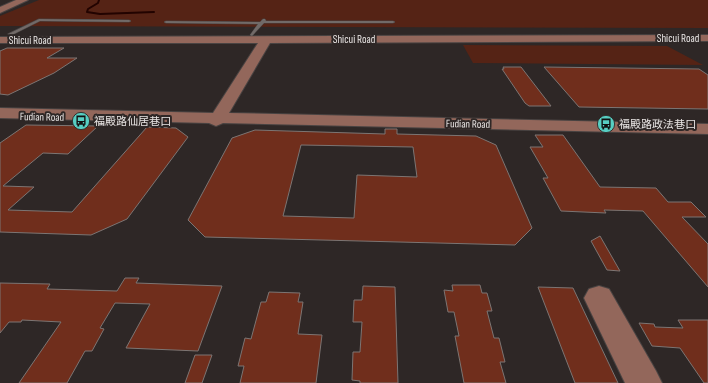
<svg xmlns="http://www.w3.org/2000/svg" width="708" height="383" font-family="'Sofia Sans Condensed','Noto Sans SC',sans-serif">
<rect width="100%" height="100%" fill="#2e2726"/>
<!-- green -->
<g fill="#552315">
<polygon points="39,0 708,0 708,28 0,26 0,16"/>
<polygon points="463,45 667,46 703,65 473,63"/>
</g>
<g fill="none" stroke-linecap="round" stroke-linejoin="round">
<!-- stream -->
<polyline stroke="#220300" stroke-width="2" points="99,0 98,3 88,9 87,12 100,14 154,12"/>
</g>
<!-- building -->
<g fill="#702e1c" stroke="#7c7573" fill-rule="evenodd">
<polygon points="7,48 64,48 47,58 77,58 54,73 8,95 0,94 0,51"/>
<polygon points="503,67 521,67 551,106 529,106 525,103 502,69 504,69"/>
<polygon points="544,67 699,69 708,75 708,109 579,107"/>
<polygon points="26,125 98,126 68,154 43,153 3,186 34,187 8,210 72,212 147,127 176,128 188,137 127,219 91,235 0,232 0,143"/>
<path d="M385 129H397V134L476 136 496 145 532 228 515 245 205 237 188 220 232 138 255 130 385 134ZM301 145 413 147 417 177 357 175 354 218 283 216Z"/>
<polygon points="535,135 563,135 600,187 656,188 668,202 691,202 706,217 682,217 708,244 708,287 643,211 604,210 606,213 561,211 543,178 548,178 530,147 543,147"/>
<polygon points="600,236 620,271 607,270 591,241"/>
<polygon points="125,278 139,278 136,283 222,286 198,351 126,348 150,304 115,303 100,328 104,329 92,351 85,351 67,383 19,383 61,322 22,320 21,322 9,322 0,333 0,283 50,284 47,289 117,291"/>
<polygon points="452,285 480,285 482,293 487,293 492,311 487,311 494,338 499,338 505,362 500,362 506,383 464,383 455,336 459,336 454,312 448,312 444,290 453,291"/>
<polygon points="363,286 395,287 398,383 360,383 360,381 352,380 353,352 360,352 362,322 353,322 354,300 362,300"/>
<polygon points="538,287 573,288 618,383 575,383"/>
<polygon points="269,292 300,293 298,302 303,302 298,334 322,335 316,383 240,383 244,366 238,366 245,338 251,339 261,302 266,302"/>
<polygon points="678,320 708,320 708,383 704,383 680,348 652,346 639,323 654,324 655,327 683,328"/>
<polygon points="195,355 212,355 202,383 185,383"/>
</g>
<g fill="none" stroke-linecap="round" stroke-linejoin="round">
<defs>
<g id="lane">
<polygon points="39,19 129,20 131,21 129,22 40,21 12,35 8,34"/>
<polygon points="263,19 265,19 266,21 393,21 395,22 393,23 264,23 252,36 250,35 258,24 166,23 164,22 166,21 260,22"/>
</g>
<g id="secondary">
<polygon points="16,0 28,0 0,13 0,7"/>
<polygon points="708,35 708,41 270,43 229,113 708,124 708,134 223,123 216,126 209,123 0,118 0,108 213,113 258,43 0,43 0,37"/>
<polygon points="599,286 609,289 656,371 662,383 625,383 584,298 589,289"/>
</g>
</defs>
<!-- lane casing -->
<use href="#lane" stroke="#494342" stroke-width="1"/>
<!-- secondary casing -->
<use href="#secondary" stroke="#494342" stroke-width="2"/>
<!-- lane -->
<use href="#lane" fill="#716a68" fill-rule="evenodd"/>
<!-- secondary -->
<use href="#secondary" fill="#93675b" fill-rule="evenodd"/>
</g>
<!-- icons -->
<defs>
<symbol id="bus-disc" viewBox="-11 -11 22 22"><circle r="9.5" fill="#57cec2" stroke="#2e2726"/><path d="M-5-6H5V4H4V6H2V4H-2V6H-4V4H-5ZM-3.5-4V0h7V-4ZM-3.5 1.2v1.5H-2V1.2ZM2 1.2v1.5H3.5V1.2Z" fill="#111"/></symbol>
</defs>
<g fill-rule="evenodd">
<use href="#bus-disc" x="71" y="111" width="20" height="20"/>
<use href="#bus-disc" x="596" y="114" width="20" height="20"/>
</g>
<g text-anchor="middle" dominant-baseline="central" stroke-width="4" stroke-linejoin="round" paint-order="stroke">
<!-- far-street labels -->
<g font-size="11" fill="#e9e5e4" stroke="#2e2726">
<text x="678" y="38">Shicui Road</text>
<text x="354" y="39">Shicui Road</text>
<text x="30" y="40">Shicui Road</text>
<text transform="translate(42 117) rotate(1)">Fudian Road</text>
<text transform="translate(468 124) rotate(1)">Fudian Road</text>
</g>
<!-- far-poi labels -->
<g font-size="11" fill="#e9e5e4" stroke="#2e2726" text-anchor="start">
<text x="94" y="121">福殿路仙居巷口</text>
<text x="619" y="124">福殿路政法巷口</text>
</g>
</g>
</svg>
